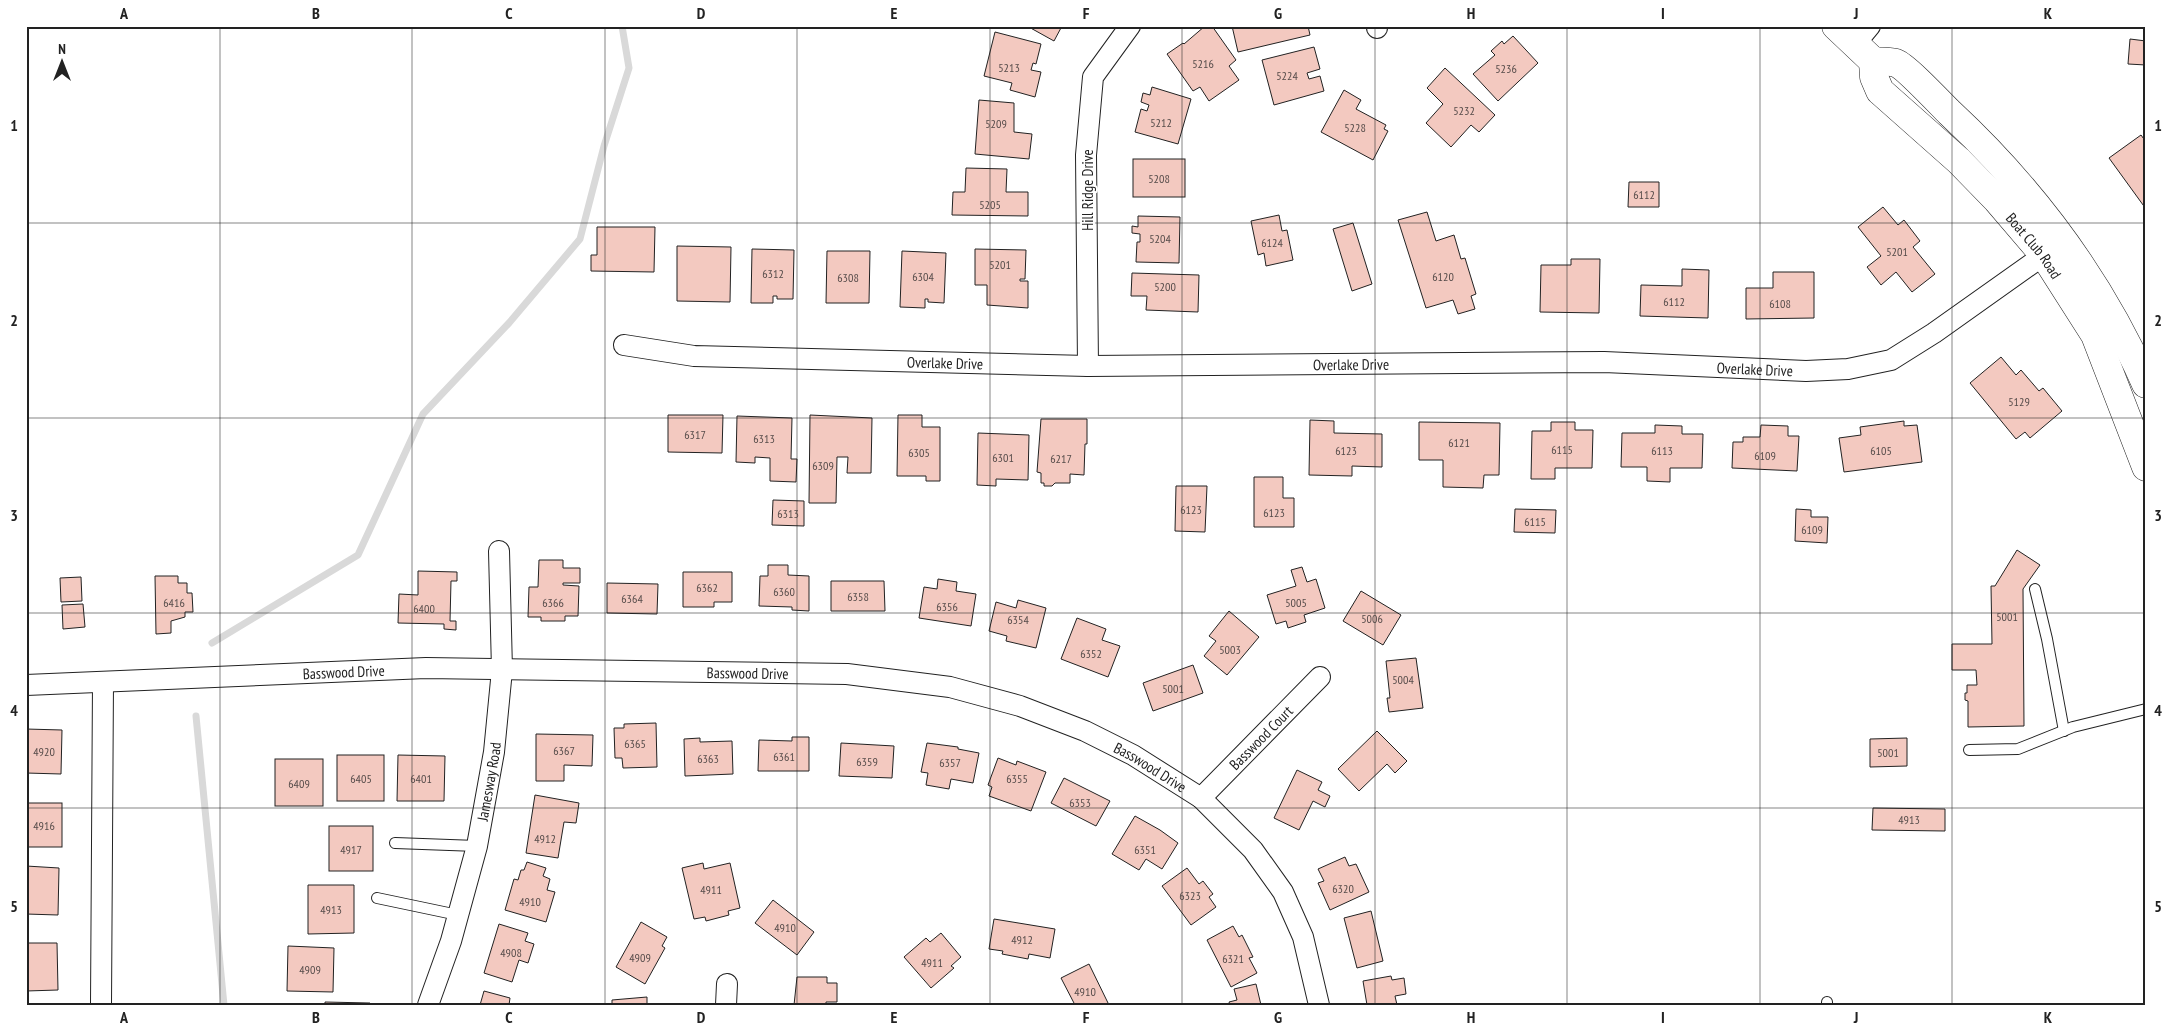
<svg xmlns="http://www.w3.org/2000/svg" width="2172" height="1031" font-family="'PT Sans Narrow',sans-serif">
<rect width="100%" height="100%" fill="#fff"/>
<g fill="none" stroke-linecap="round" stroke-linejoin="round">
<!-- stream -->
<g stroke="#d9d9d9" stroke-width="7">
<polyline points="212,643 358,555 423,414 509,323 580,239 604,146 629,68 622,26"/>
<polyline points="196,716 224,1005"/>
</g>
</g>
<!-- building -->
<g fill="#f3c9c0" stroke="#222">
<polygon points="1027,26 1062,26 1054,41"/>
<polygon points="1205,26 1212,26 1236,60 1229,66 1239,80 1209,101 1200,87 1193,91 1167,54 1183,43 1184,44"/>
<polygon points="1232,26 1308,26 1310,35 1238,52"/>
<polygon points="995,32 1041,44 1036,64 1033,63 1031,70 1041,72 1035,97 1010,90 1012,83 984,76"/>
<polygon points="1513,36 1538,63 1498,101 1473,74 1495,55 1491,51 1502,41 1504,44"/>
<polygon points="2130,39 2146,41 2146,65 2128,64"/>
<polygon points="1314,47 1320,69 1307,73 1309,79 1320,76 1324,91 1274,105 1262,60"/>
<polygon points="1445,68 1495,115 1479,132 1471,125 1451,147 1426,123 1443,104 1427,88"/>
<polygon points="1152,87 1191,99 1178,144 1135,132 1141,109 1147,111 1149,105 1141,102 1143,93 1150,95"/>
<polygon points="1344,90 1361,100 1356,109 1386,125 1384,129 1388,131 1373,160 1321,132"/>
<polygon points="979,100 1014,103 1014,132 1032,134 1029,159 975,154"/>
<polygon points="2141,135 2146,142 2146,209 2109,158"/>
<rect x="1133" y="159" width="52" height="38"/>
<polygon points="966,168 1007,169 1006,192 1028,192 1028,216 952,215 953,192 965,192"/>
<polygon points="1629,182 1659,182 1659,207 1628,207"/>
<polygon points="1883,207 1898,225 1904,220 1920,241 1913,247 1935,274 1912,292 1896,272 1881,285 1867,267 1881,256 1858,227"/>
<polygon points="1427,212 1436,241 1454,235 1461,259 1465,258 1476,294 1471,296 1475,309 1458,314 1453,300 1426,308 1398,220"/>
<polygon points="1279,215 1282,231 1287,230 1293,260 1266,266 1264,253 1258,255 1251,221"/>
<polygon points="1138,216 1180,217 1179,263 1136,262 1137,242 1140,242 1140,234 1132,233 1132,226 1138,227"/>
<polygon points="1353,223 1372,284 1352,291 1333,229"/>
<polygon points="597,227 655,227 654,272 591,271 591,255 597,255"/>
<polygon points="677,246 731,247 730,302 677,301"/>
<polygon points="752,249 794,250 793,299 777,299 777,296 773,296 773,303 751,303"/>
<polygon points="975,249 1026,250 1025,279 1020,279 1020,281 1028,281 1028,308 987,305 987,285 975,285"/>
<polygon points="827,251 870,251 869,303 826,303"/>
<polygon points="902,251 946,253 944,303 928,302 928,299 925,299 925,308 900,307"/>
<polygon points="1571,259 1600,259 1599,313 1540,312 1541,265 1571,265"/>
<polygon points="1682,269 1709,270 1708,318 1640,316 1641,285 1682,286"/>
<polygon points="1773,272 1814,272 1814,318 1746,319 1746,288 1773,288"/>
<polygon points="1132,273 1199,275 1198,312 1146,310 1147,296 1131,296"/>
<polygon points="2001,357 2016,375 2021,370 2039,391 2043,388 2062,411 2030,438 2025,432 2016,439 1970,383"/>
<polygon points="668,415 723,415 722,453 668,452"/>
<polygon points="810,415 872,418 871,473 847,473 848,457 837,457 836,503 809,503"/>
<polygon points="898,415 922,415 922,427 940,427 940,481 926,481 926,476 897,476"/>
<polygon points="737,416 792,418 791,459 797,459 796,482 770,481 770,458 755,457 755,463 736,462"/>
<polygon points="1041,419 1087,419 1087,444 1085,444 1084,475 1070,474 1070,483 1055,483 1052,486 1044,486 1044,483 1041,483 1041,473 1037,472"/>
<polygon points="1310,420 1334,421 1334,433 1382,434 1382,467 1352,466 1352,476 1309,475"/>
<polygon points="1904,421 1904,426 1917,425 1922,462 1844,472 1839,438 1861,435 1860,427"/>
<polygon points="1419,422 1500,423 1499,475 1484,475 1483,488 1443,487 1443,460 1419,460"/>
<polygon points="1551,422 1575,422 1575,430 1593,430 1592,468 1555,468 1555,479 1531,479 1532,431 1551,431"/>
<polygon points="1655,425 1682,426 1682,434 1703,434 1702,468 1670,468 1670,482 1647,481 1647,467 1621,467 1622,433 1655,433"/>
<polygon points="1761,425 1788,426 1788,436 1799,436 1797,471 1732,468 1733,442 1743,442 1743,437 1760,437"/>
<polygon points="978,433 1029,435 1028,480 996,479 996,486 977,485"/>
<polygon points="1254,477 1283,477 1283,498 1294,498 1294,527 1254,527"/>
<polygon points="1176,486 1207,486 1205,532 1175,531"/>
<polygon points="773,500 804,501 804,526 772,525"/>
<polygon points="1515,509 1556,510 1555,533 1514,532"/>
<polygon points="1796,509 1811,510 1811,517 1828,517 1827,543 1795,541"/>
<polygon points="2017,550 2040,565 2023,589 2024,726 1968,727 1968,701 1965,700 1965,693 1967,693 1967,685 1977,685 1976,670 1952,670 1952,644 1992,644 1991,586 1995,586"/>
<polygon points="539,560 563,560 563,568 580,568 580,583 563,583 563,585 579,586 578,616 565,616 565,621 541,621 541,617 528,617 529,587 538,587"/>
<polygon points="768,565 788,565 788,575 809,576 809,611 792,610 792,607 759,606 760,576 768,576"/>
<polygon points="1302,567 1307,582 1316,579 1325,608 1304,615 1306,622 1288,628 1286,621 1276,624 1267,595 1296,586 1291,570"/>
<polygon points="418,571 457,572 457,581 451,581 450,621 456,621 456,630 444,629 444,624 398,623 399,594 418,595"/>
<polygon points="683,572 732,572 732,602 714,602 714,607 683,607"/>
<polygon points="155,576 178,576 178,583 187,583 187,593 192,593 193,612 185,612 185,617 171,621 171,633 156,634"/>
<polygon points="81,577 82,601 61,602 60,578"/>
<polygon points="938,579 957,582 956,591 976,594 971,626 919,618 924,587 937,589"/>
<polygon points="831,581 884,581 885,611 831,611"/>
<polygon points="607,583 658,584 657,614 607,613"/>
<polygon points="1361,591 1401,615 1383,645 1343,621"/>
<polygon points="1018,600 1046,608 1036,648 1006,641 1007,636 989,631 996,602 1016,608"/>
<polygon points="83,604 85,627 63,629 62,605"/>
<polygon points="1229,611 1259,637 1227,675 1204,656 1216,641 1209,636"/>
<polygon points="1077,618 1106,629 1102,640 1120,646 1108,677 1061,659"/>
<polygon points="1416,658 1423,708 1389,712 1387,698 1390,698 1386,661"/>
<polygon points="1193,665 1203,693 1153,711 1143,683"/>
<polygon points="656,723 657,767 623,768 622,758 615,758 614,728 624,728 624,724"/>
<polygon points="26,729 62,730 61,774 26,773"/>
<polygon points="1377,731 1407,761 1395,773 1387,764 1359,791 1338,769"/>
<polygon points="536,734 593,735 592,766 564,765 564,781 536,781"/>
<polygon points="792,737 809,737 809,771 758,771 759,740 792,741"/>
<polygon points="700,738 700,742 732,741 733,774 685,776 684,739"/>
<polygon points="1907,738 1907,766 1870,767 1870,739"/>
<polygon points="841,743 894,746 892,778 839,776"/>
<polygon points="927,743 958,747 958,749 979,753 973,783 951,779 949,789 926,785 928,773 921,772"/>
<rect x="337" y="755" width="47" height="46"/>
<polygon points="398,755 445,756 444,801 397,801"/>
<polygon points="998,758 1016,765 1017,761 1046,772 1031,811 989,796 992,787 988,785"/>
<rect x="275" y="759" width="48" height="47"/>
<polygon points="1297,770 1322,782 1318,790 1330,796 1325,807 1313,801 1299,830 1274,818"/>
<polygon points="1064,778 1110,801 1096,826 1051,803"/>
<polygon points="535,795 579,803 576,823 564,822 558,858 526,853"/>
<rect x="26" y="803" width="36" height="44"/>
<polygon points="1873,808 1945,809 1945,831 1872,830"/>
<polygon points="1135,816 1160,830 1178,843 1162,869 1146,859 1139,870 1112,854"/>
<rect x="329" y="826" width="44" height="45"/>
<polygon points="1345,857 1349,866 1356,864 1369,892 1330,910 1318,883 1324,881 1318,869"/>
<polygon points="527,862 546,868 543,876 550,879 547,890 555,892 546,922 505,910 514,879 518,880 521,870 524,870"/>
<polygon points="703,863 704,869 730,863 740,908 728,911 729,915 706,921 705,917 694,919 682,868"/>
<polygon points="26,866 59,868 58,915 26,914"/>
<polygon points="1187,868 1199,884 1203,881 1213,894 1209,897 1216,907 1191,925 1162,886"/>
<polygon points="308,885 354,885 354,933 308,934"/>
<polygon points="773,900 814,932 797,955 755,923"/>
<polygon points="1371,911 1383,961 1357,968 1344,918"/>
<polygon points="994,919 1055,929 1050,958 1029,954 1028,959 1002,954 1003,951 989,949"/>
<polygon points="641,922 667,937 662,946 665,948 645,984 616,967"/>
<polygon points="499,924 528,933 525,941 534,944 528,963 519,960 512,982 484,973"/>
<polygon points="1233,926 1239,937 1242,935 1253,957 1249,958 1257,973 1231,987 1207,940"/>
<polygon points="941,933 961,957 951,966 954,968 931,988 904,957 926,938 930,942"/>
<polygon points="26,943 57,943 58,990 26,991"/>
<polygon points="288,946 334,948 333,992 287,991"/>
<polygon points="1089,964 1109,1005 1075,1005 1061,978"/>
<polygon points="1391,976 1392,980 1404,978 1406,994 1395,996 1397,1005 1367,1005 1363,981"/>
<polygon points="797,977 827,977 827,983 837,983 837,1002 826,1002 826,1005 794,1005"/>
<polygon points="1256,984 1261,1005 1230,1005 1229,1002 1237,1000 1234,989"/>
<polygon points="484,991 510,998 509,1005 480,1005"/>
<polygon points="647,997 647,1005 612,1005 612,1000"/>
<polygon points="325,1002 370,1003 370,1005 325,1005"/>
</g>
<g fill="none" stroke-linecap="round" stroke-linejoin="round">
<defs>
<g id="service">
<polyline points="2035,589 2047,639 2064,731"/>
<polyline points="1969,750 2018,749 2073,727 2146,709"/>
<polyline points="395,843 477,846"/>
<polyline points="377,898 458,915"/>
<polyline points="1827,1002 1827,1005"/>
</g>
<g id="minor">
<polyline points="1377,26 1377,28"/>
<polyline points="1856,43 1870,26"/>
<path id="s1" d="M624 345 694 356 1088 366 1604 362 1806 371 1848 369 1891 360 1934 333 2044 255"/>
<polyline points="1088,366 1086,155 1093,77 1130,26"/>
<path id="s2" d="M26 685 426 668 847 674 950 687 1020 706 1085 731 1133 755 1201 798 1253 850 1283 892 1303 937 1319 1005"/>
<path id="s3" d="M1201 798 1320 677"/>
<polyline points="101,1005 103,682"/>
<path id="s4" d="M428 1005 451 941 477 846 494 752 502 670 499 551"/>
<polyline points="726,1005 727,984"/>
</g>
<g id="secondary">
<path id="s5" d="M1836 26 1873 61 1874 77 1880 91 1959 161 1997 200 2044 255 2095 335 2146 467"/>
<path d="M1873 61C1880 62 1889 61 1896 63 1905 66 1940 103 1949 112 2033 190 2099 278 2146 384"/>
</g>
</defs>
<!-- service casing -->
<use href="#service" stroke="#222" stroke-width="12"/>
<!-- minor casing -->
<use href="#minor" stroke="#222" stroke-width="22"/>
<!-- secondary casing -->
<use href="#secondary" stroke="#222" stroke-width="29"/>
<!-- service -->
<use href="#service" stroke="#fff" stroke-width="10"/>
<!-- minor -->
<use href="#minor" stroke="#fff" stroke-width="20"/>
<!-- secondary -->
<use href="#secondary" stroke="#fff" stroke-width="28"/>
</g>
<!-- grid -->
<path fill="none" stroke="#222" stroke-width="1" stroke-opacity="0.55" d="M220 26V1005M412 26V1005M605 26V1005M797 26V1005M990 26V1005M1182 26V1005M1375 26V1005M1567 26V1005M1760 26V1005M1952 26V1005M26 223H2146M26 418H2146M26 613H2146M26 808H2146"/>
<g text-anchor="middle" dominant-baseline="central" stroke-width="4" stroke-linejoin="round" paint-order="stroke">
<!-- number labels -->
<g font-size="12" fill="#564c4a">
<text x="1203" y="63">5216</text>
<text x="1009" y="67">5213</text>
<text x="1506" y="68">5236</text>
<text x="1287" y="75">5224</text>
<text x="1464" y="110">5232</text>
<text x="1161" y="122">5212</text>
<text x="996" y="123">5209</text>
<text x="1355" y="127">5228</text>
<text x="1159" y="178">5208</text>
<text x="1644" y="194">6112</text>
<text x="990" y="204">5205</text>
<text x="1160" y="238">5204</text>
<text x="1272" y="242">6124</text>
<text x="1897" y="251">5201</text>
<text x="1000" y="264">5201</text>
<text x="773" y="273">6312</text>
<text x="923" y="276">6304</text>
<text x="1443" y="276">6120</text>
<text x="848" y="277">6308</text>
<text x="1165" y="286">5200</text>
<text x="1674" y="301">6112</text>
<text x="1780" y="303">6108</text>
<text x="2019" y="401">5129</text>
<text x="695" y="434">6317</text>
<text x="764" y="438">6313</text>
<text x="1459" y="442">6121</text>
<text x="1562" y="449">6115</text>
<text x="1346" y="450">6123</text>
<text x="1662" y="450">6113</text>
<text x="1881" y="450">6105</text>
<text x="919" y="452">6305</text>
<text x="1765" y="455">6109</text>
<text x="1003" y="457">6301</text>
<text x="1061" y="458">6217</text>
<text x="823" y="465">6309</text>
<text x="1191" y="509">6123</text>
<text x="1274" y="512">6123</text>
<text x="788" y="513">6313</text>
<text x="1535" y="521">6115</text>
<text x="1812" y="529">6109</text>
<text x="707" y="587">6362</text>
<text x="784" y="591">6360</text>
<text x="858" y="596">6358</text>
<text x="632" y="598">6364</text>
<text x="174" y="602">6416</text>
<text x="553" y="602">6366</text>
<text x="1296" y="602">5005</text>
<text x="947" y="606">6356</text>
<text x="424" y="608">6400</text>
<text x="2007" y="616">5001</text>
<text x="1372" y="618">5006</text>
<text x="1018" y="619">6354</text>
<text x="1230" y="649">5003</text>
<text x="1091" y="653">6352</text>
<text x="1403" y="679">5004</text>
<text x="1173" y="688">5001</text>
<text x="635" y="743">6365</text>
<text x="564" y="750">6367</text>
<text x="44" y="751">4920</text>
<text x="1888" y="752">5001</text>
<text x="784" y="756">6361</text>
<text x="708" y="758">6363</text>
<text x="867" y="761">6359</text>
<text x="950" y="762">6357</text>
<text x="361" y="778">6405</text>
<text x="421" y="778">6401</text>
<text x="1017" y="778">6355</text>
<text x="299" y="783">6409</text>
<text x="1080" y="802">6353</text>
<text x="1909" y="819">4913</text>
<text x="44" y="825">4916</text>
<text x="545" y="838">4912</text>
<text x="351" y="849">4917</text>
<text x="1145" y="849">6351</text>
<text x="1343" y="888">6320</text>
<text x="711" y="889">4911</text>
<text x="1190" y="895">6323</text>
<text x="530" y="901">4910</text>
<text x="331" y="909">4913</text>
<text x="785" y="927">4910</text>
<text x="1022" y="939">4912</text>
<text x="511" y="952">4908</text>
<text x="640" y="957">4909</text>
<text x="1233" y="958">6321</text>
<text x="932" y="962">4911</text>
<text x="310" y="969">4909</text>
<text x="1085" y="991">4910</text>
</g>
<!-- street labels -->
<g font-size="15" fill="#222" stroke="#fff">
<text transform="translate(1087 190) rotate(-90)">Hill Ridge Drive</text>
<text stroke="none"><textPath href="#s5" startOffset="301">Boat Club Road</textPath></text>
<text stroke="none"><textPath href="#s1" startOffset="322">Overlake Drive</textPath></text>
<text stroke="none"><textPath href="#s1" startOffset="728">Overlake Drive</textPath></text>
<text stroke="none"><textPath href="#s1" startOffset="1132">Overlake Drive</textPath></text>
<text stroke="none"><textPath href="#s2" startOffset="318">Basswood Drive</textPath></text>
<text stroke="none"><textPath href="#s2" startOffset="722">Basswood Drive</textPath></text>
<text stroke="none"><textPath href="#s3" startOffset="85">Basswood Court</textPath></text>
<text stroke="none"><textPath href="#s2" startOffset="1142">Basswood Drive</textPath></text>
<text stroke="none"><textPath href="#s4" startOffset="232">Jamesway Road</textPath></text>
</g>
</g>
<!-- border -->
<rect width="2172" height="1031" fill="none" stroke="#ffffff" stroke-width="55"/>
<!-- north arrow -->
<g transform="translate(62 62)" stroke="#ffffff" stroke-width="4" paint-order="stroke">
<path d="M0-4L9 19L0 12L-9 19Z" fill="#222222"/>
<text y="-8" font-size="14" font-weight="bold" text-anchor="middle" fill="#222222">N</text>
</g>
<rect x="28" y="28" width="2116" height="976" fill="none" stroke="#222" stroke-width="2"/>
<g font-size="16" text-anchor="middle" font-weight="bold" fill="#222">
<text x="124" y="19">A</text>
<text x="316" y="19">B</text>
<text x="509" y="19">C</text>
<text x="701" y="19">D</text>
<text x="894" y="19">E</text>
<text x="1086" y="19">F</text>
<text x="1278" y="19">G</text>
<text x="1471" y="19">H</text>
<text x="1663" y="19">I</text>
<text x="1856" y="19">J</text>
<text x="2048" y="19">K</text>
<text x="14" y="131">1</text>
<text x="2158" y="131">1</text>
<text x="14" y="326">2</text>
<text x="2158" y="326">2</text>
<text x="14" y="521">3</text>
<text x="2158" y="521">3</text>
<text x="14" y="716">4</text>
<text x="2158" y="716">4</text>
<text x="14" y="912">5</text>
<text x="2158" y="912">5</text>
<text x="124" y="1023">A</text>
<text x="316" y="1023">B</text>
<text x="509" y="1023">C</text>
<text x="701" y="1023">D</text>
<text x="894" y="1023">E</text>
<text x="1086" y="1023">F</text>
<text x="1278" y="1023">G</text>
<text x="1471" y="1023">H</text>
<text x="1663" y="1023">I</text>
<text x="1856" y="1023">J</text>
<text x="2048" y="1023">K</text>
</g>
</svg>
